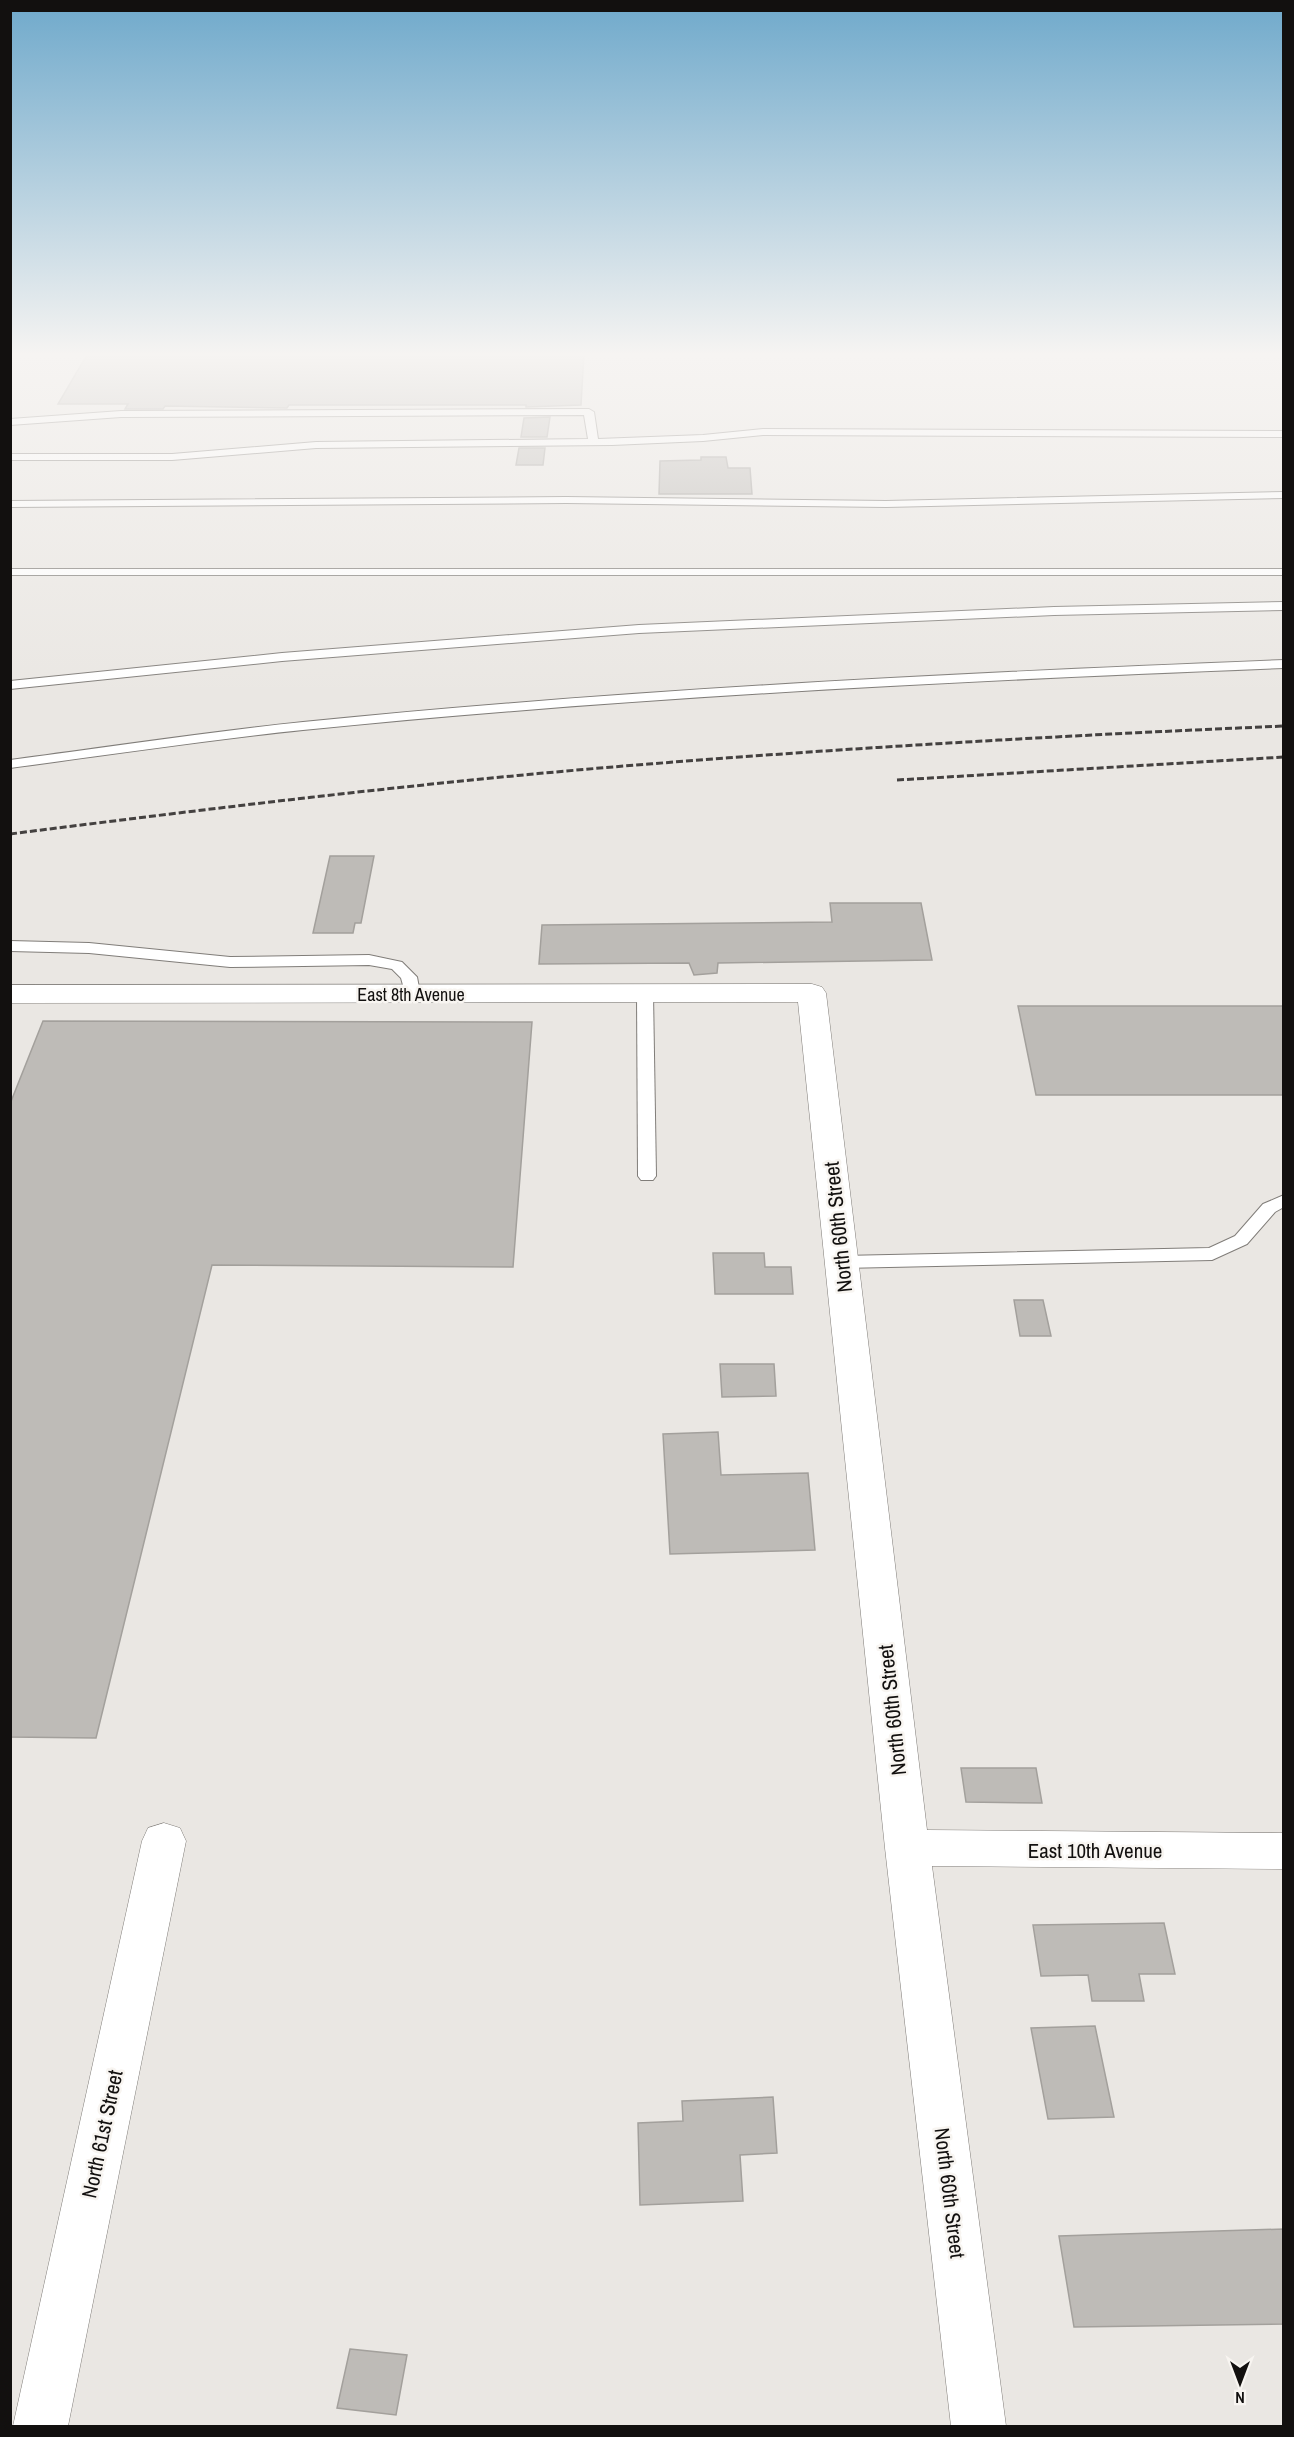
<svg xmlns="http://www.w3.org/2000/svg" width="1294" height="2437" font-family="'Archivo Narrow',sans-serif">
<rect width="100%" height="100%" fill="#eae7e3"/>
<!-- building -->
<g fill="#bebbb7" stroke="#a3a09c" stroke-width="1.5">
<polygon points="88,353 584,353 581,405 526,407 526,405 289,405 287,408 165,406 163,409 125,409 128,404 58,404"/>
<polygon points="550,417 547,437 521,437 524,418"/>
<polygon points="519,448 545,448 543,465 516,465"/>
<polygon points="701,457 726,457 728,468 750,468 752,494 659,494 660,461 701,460"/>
<polygon points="330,856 374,856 361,923 355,923 353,933 313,933"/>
<polygon points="830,903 921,903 932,960 718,963 717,973 694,975 689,963 539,964 542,925 832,922"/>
<polygon points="1018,1006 1284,1006 1284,1095 1036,1095"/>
<polygon points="43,1021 532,1022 513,1267 212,1265 96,1738 10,1737 10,1104"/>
<polygon points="713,1253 764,1253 765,1267 791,1267 793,1294 715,1294"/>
<polygon points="1014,1300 1043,1300 1051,1336 1020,1336"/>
<polygon points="720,1364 774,1364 776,1396 722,1397"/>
<polygon points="718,1432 721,1475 808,1473 815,1550 670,1554 663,1434"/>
<polygon points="961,1768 1036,1768 1042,1803 966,1802"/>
<polygon points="1164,1923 1175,1974 1139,1974 1144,2001 1092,2001 1088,1975 1041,1976 1033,1925"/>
<polygon points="1095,2026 1114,2117 1048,2119 1031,2028"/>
<polygon points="773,2097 777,2153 740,2155 743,2201 640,2205 638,2123 683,2121 682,2101"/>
<polygon points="1284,2229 1284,2324 1074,2327 1059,2236"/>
<polygon points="350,2349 407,2355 396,2415 337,2408"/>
</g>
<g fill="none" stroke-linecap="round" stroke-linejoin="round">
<defs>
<g id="service">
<polygon points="589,409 594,412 598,439 703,435 763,429 1284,431 1284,437 763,435 703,441 612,445 316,448 172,460 10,460 10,454 172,454 316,442 588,439 584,415 121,417 10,425 10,419 121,411"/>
<polygon points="1284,492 1284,498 886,507 566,503 10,507 10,501 566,497 886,501"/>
<rect x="10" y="569" width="1274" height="6"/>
<polygon points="1284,602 1284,610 1054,615 639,633 282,661 10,689 10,681 282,653 639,625 1054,607"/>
<path d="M1284 660V668C957 681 629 697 303 730 206 740 108 755 10 768V760C108 747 206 732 303 722 629 689 957 673 1284 660Z"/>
<polygon points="10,941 89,943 230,957 369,955 402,962 417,977 420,993 418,996 406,996 401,978 392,969 369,965 230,967 89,953 10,951"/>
<polygon points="645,988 653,993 656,1176 653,1180 641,1180 638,1176 637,993"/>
<polygon points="1284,1195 1284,1207 1275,1212 1247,1244 1212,1260 842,1268 835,1266 833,1262 835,1258 842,1256 1209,1248 1235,1236 1263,1204"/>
</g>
<g id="minor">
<polygon points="812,984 822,987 826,993 927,1830 1284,1833 1284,1869 932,1866 1006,2426 951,2426 885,1848 798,1002 10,1003 10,985"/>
<polygon points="164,1823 180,1828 186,1841 68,2426 13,2426 142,1841 148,1828"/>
</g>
</defs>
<!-- service casing -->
<use href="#service" stroke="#807d79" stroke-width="2"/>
<!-- minor casing -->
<use href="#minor" stroke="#807d79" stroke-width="1"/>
<!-- service -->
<use href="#service" fill="#fff" fill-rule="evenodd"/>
<!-- minor -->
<use href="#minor" fill="#fff" fill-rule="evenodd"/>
<!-- rail -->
<g stroke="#444140" stroke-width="3" stroke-dasharray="7 3" stroke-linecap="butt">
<polyline points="897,780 1284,757"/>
<path d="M10 834C223 807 435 781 649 764 860 747 1072 735 1284 726"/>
</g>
</g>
<!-- sky -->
<linearGradient id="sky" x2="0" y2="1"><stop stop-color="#6fa9cb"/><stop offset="0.51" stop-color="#f6f4f2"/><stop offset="1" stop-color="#f6f4f2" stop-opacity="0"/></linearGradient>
<rect width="1294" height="695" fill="url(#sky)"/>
<g text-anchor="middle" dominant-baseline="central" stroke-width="5" stroke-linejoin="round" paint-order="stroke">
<!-- street labels -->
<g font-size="18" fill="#12100f" stroke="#f8f5f1">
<text x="411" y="994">East 8th Avenue</text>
</g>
<!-- near-street labels -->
<g font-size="21" fill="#12100f" stroke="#f8f5f1">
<text transform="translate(838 1227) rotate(-96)">North 60th Street</text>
<text transform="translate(892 1710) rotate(-96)">North 60th Street</text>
<text x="1095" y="1850">East 10th Avenue</text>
<text transform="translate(102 2134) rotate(-78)">North 61st Street</text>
<text transform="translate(950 2193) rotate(83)">North 60th Street</text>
</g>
</g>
<!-- border -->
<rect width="1294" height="2437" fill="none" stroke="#12100f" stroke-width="24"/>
<!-- north arrow -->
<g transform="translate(1240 2383) rotate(180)" stroke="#f8f5f1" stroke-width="4.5" paint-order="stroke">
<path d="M0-4.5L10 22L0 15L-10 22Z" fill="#12100f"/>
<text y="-9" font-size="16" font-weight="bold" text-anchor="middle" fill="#12100f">N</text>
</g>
</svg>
